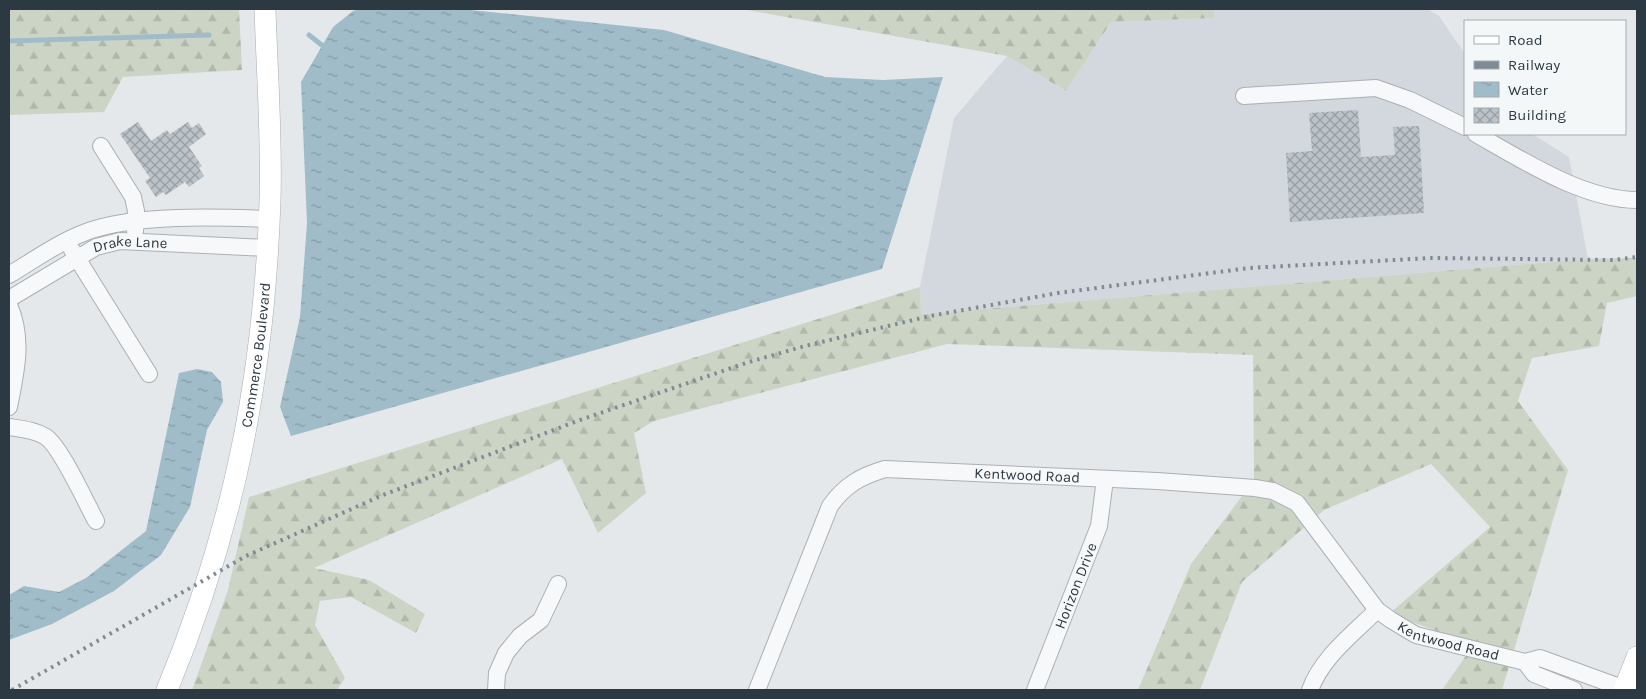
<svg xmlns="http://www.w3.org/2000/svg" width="1646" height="699" font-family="Karla,sans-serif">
<defs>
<pattern id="forest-firs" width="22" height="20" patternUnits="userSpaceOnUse" patternTransform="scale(1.25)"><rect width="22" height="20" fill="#ccd5c5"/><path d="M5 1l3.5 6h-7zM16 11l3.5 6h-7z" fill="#afb8aa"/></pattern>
<pattern id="water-ripples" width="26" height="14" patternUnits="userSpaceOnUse" patternTransform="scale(1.25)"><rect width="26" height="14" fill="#a1bcc9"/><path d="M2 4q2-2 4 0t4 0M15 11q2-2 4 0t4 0" fill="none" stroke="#839aa5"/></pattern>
<pattern id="building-cross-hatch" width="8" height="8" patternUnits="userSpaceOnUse" patternTransform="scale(1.25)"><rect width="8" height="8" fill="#bbc2c8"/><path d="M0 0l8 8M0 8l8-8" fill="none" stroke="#989fa4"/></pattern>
</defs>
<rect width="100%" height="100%" fill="#e4e8eb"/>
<!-- built -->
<polygon fill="#d2d8dd" points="1214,9 1427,9 1439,16 1465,54 1465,134 1532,134 1569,157 1588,259 921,314 920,287 954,118 1007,56 1066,91 1111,22 1214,18"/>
<!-- forest -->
<g fill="url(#forest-firs)">
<polygon points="9,9 239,9 242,70 123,77 104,112 9,115"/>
<polygon points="741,9 1214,9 1214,18 1111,22 1066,91 1007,56"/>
<polygon points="1637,258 1637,296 1607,303 1599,346 1532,358 1518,401 1568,470 1502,690 1442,690 1474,644 1389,614 1490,527 1431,464 1324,510 1242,582 1200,690 1138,690 1191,564 1254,480 1253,355 947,344 654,421 634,433 646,493 598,533 562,459 314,568 369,580 425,614 416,633 351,597 320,601 315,625 345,678 337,690 192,690 228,590 249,497 920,287 921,314 1588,259"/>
</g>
<!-- water -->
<g fill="url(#water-ripples)">
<polygon points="360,9 461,9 664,30 825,77 883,80 943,77 882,269 291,436 280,407 300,317 307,223 301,82 333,27 353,11"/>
<polygon points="197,369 212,372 221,382 223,402 207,430 190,507 161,555 114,591 52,624 9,640 9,595 24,586 59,592 86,578 146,531 179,373"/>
</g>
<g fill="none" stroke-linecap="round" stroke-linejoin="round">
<!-- stream -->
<g stroke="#a1bcc9" stroke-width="5">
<polyline points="309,35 323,46"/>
<polyline points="9,41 209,35"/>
</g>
</g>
<!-- building -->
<g fill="url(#building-cross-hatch)">
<polygon points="1358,110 1361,157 1395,155 1393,127 1419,126 1424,213 1290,222 1286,153 1312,151 1309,113"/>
<polygon points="138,122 151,141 167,130 170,134 188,122 192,128 199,123 206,134 189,147 202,166 199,168 204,176 189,187 185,182 166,195 163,192 156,197 145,181 150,178 120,134"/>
</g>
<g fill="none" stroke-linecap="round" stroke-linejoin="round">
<defs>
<g id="minor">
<polyline points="1244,96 1376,88 1410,100 1465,127"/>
<path d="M1476 134C1522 160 1584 200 1637 200"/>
<polyline points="101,146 133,197 136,211 135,231"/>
<polyline points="72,250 149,374"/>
<path d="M9 275C34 260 59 242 86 232 133 214 218 217 269 219"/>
<path id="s1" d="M9 299 96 247 120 241 268 248"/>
<path d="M9 305C24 339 16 372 9 407"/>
<path d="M9 427C22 429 35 430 46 437 61 447 86 503 96 521"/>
<polyline points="1525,662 1534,674 1574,690"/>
<polyline points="496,690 497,673 506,653 520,636 541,620 558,584"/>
<path id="s2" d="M757 690 830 506C845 485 861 476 885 469L1157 481 1255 488 1273 491 1297 503 1377 610 1391 620 1416 635 1525 662 1540 658 1625 689"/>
<path id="s3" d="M1035 690 1099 526 1105 479"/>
<path d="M1310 690C1322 657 1353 634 1377 610"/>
</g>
<g id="major">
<path id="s4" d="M167 690C234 528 264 377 270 201 272 137 267 73 265 9"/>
<polyline points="1624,690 1637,657"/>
</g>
</defs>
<!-- minor casing -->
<use href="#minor" stroke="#a9b0b5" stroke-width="18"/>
<!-- major casing -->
<use href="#major" stroke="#a4afb6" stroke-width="22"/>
<!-- minor -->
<use href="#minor" stroke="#f7f8f9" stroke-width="16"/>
<!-- major -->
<use href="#major" stroke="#fff" stroke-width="21"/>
<!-- rail -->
<polyline stroke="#7e8b94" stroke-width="4" stroke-dasharray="2.5 5" stroke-linecap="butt" points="12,690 246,556 383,495 580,420 749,362 805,346 930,316 1058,293 1249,268 1430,258 1614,260 1637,257"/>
</g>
<g text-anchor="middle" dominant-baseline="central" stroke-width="5" stroke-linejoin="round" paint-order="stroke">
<!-- street labels -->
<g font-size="15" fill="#2c3943" stroke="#f4f7f8">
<text stroke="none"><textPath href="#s1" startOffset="136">Drake Lane</textPath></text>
<text stroke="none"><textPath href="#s4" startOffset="348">Commerce Boulevard</textPath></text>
<text stroke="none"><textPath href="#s2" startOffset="408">Kentwood Road</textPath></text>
<text stroke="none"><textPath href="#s3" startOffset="112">Horizon Drive</textPath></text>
<text stroke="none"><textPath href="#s2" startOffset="894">Kentwood Road</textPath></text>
</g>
</g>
<!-- border -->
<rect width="1646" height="699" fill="none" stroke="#2c3943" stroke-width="20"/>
<!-- legend -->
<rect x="1464" y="20" width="162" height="115" fill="#f4f7f8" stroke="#a4abb0"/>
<rect x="1474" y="36" width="25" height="8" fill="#ffffff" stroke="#a4abb0"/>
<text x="1508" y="45" font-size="15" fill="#2c3943">Road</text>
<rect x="1474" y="61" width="25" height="8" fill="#7e8b94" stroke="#a4abb0"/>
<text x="1508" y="70" font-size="15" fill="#2c3943">Railway</text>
<rect x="1474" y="82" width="25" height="15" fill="url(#water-ripples)" stroke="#a4abb0"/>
<text x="1508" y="95" font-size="15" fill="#2c3943">Water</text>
<rect x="1474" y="108" width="25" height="15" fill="url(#building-cross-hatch)" stroke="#a4abb0"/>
<text x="1508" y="120" font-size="15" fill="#2c3943">Building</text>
</svg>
